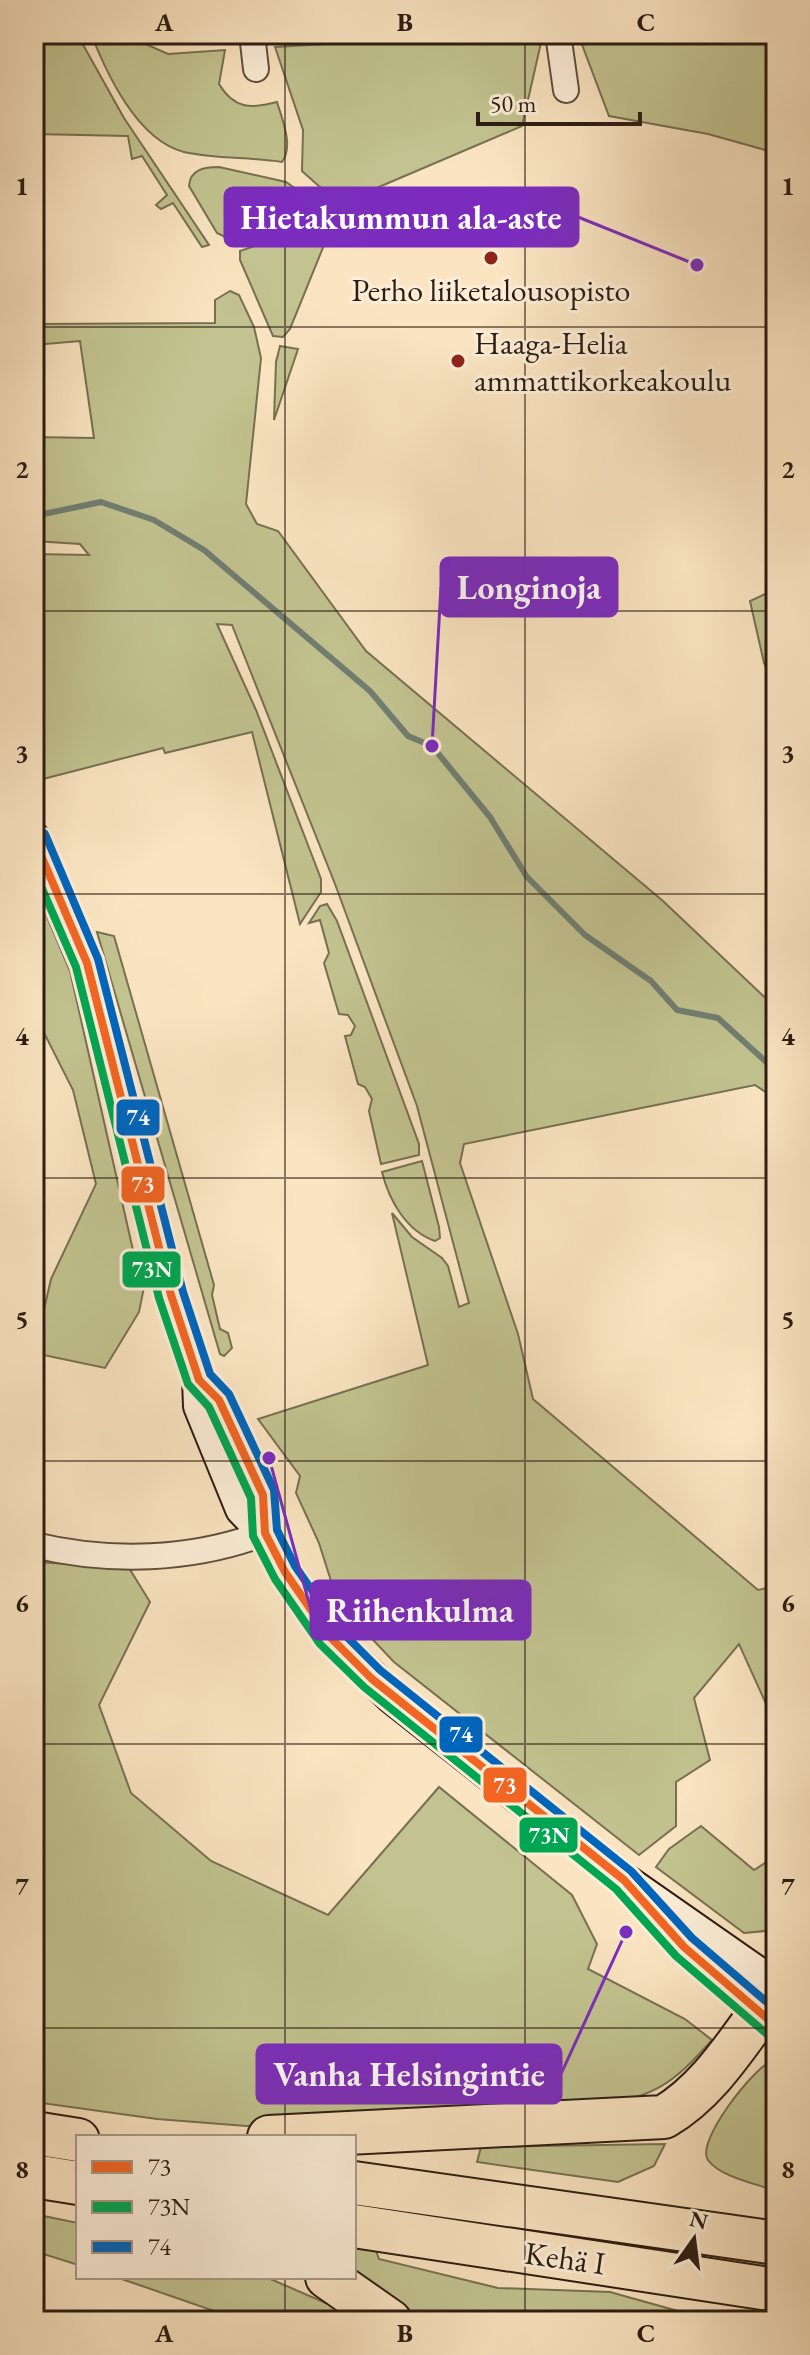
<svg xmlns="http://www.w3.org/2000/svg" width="810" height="2355" font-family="'EB Garamond',serif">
<rect width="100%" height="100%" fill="#fae4c1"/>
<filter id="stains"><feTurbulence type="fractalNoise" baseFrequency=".0025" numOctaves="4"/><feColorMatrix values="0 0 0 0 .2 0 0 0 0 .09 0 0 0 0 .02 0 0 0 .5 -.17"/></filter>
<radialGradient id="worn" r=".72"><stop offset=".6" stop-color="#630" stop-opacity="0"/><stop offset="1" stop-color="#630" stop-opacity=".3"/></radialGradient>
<!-- green -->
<g fill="#c2c390" stroke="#777052" stroke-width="2">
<polygon points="34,34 77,34 124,118 209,245 202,247 173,203 161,209 156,205 167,195 142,156 132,159 128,136 34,134"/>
<path d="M91 34H123L168 54 225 50 219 84C234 109 251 109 277 102 282 119 294 146 282 162 250 157 215 159 184 152 137 140 107 74 91 34Z"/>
<polygon points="500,34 543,34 522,126 339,204 302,171 303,130 275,47"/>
<polygon points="578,34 776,34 776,153 708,134 609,116"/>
<path d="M219 167 286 182 321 207 227 238 217 233 189 186C190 169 205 167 219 167Z"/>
<polygon points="335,218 290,329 283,337 273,336 240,260 240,251"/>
<polygon points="230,291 239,295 254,327 261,358 246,504 257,524 278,531 366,651 663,901 776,1008 776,1099 755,1085 464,1144 460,1163 518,1334 533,1399 758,1590 776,1586 776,1726 739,1644 694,1698 710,1760 676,1782 676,1826 639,1855 394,1662 338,1603 319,1543 296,1493 300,1476 258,1419 428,1365 392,1213 412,1237 442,1258 448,1266 459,1307 469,1303 417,1106 335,884 232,625 217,624 256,710 321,879 321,892 300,924 252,732 165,753 163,748 43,779 34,762 34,554 89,555 80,544 34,541 34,437 94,438 80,341 34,345 34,324 215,323 215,300"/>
<polygon points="280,346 298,349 274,420 276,362"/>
<polygon points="776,589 776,692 764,663 750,601"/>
<polygon points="34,886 70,971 135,1259 146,1277 139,1312 105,1368 34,1353 51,1279 96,1184 73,1090 34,1013"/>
<polygon points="327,904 337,921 419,1144 419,1155 381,1164 369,1111 372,1099 365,1087 358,1084 345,1036 351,1035 355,1026 348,1015 339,1014 324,963 329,953 320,920 309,923 320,906"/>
<polygon points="97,932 114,936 214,1285 212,1295 220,1329 228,1333 232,1348 224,1356 220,1354"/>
<path d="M422 1161 439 1227 440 1238 435 1241C406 1231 389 1200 382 1172Z"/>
<path d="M37 1562 129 1568 150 1602 99 1705 131 1793 211 1861 328 1915 439 1787 572 1895 597 1944 588 1969 685 2019 712 2040C671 2086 657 2094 598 2107L259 2127 157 2119 34 2102Z"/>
<polygon points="701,1826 754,1870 776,1856 776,1930 744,1933 656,1867 669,1849"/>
<path d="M772 2061 776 2063V2191C757 2184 720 2177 708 2160 695 2142 754 2067 772 2061Z"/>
<polygon points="665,2144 654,2166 618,2182 477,2162 481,2147"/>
<polygon points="354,2197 776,2257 776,2272 354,2210"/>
<polygon points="34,2214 78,2223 78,2265 34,2251"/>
<polygon points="354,2240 373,2243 379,2259 498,2288 610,2292 703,2318 699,2321 407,2321 354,2277"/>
<polygon points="116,2277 266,2277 367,2321 243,2321"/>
</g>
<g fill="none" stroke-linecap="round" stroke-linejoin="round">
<!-- stream -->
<polyline stroke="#707e72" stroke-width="6" points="34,516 101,502 154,520 204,550 370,691 408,736 432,746 490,817 527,877 585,935 651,981 677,1010 718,1018 776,1071"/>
<defs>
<g id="street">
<polyline points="252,34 256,69"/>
<polyline points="558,34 566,90"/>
<path d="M34 1545C109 1563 192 1561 265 1533"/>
</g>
<g id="secondary">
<polyline points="34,839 87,963 171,1295 199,1380 200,1406 242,1509 265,1533 285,1572 329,1636 391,1696 624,1880 776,1986"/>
<polyline points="209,1390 219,1400 263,1495 265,1533"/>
<polyline points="656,1916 684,1947 776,2026"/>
</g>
<g id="highway">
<polyline points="34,2133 78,2140"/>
<path d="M269 2137 664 2117C706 2092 732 2051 760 2013L776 2011"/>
<polyline points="34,2176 78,2183"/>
<polyline points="354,2183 776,2243"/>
<polyline points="354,2226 776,2290"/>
<polyline points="327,2277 390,2321"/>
</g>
</defs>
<!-- street casing -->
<use href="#street" stroke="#604e3e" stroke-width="28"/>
<!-- secondary casing -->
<use href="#secondary" stroke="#2c1c13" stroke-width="36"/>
<!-- highway casing -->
<use href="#highway" stroke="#2c1c13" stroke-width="46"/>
<!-- street -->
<use href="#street" stroke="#fcedd7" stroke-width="24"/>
<!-- secondary -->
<use href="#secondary" stroke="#fcedd7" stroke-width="32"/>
<!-- highway -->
<use href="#highway" stroke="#fae4c1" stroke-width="42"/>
<defs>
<polyline id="bus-1" points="34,839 87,963 171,1295 199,1380 219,1400 263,1495 265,1533 285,1572 329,1636 372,1679 624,1880 684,1947 776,2026"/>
<polyline id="bus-2" points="34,870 76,967 159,1298 188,1384 209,1407 251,1498 253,1536 275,1579 320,1644 364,1687 616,1889 676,1956 768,2035"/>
<polyline id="bus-3" points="45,834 98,959 183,1292 210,1374 229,1394 274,1490 277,1530 295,1566 338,1628 380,1670 631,1871 692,1938 776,2010"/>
</defs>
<!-- bus-1 casing -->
<use href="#bus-1" stroke="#fcedd7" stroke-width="14"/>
<!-- bus-2 casing -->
<use href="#bus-2" stroke="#fcedd7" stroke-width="14"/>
<!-- bus-3 casing -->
<use href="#bus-3" stroke="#fcedd7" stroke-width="14"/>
<!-- bus-1 -->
<use href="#bus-1" stroke="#f26522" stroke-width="8"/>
<!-- bus-2 -->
<use href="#bus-2" stroke="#00a651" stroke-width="8"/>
<!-- bus-3 -->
<use href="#bus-3" stroke="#0065bd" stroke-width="8"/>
</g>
<!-- grid -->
<path fill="none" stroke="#2c1c13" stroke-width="2" stroke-opacity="0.55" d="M285 34V2137M525 34V2321M34 327H776M34 611H776M34 894H776M34 1178H776M34 1461H776M34 1744H776M34 2028H776M285 2277V2321"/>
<!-- markers -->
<g fill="#8f2418" stroke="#fcedd7" stroke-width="3">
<circle cx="491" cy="258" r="8"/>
<circle cx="458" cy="361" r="8"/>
</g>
<g text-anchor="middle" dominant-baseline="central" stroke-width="6" stroke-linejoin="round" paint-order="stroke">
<!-- poi labels -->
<g font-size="32" fill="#2c1c13" stroke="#fcedd7">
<text x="491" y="290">Perho liiketalousopisto</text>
<text x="474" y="343" text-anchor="start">Haaga-Helia<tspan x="474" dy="37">ammattikorkeakoulu</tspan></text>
</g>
<!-- street labels -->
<g font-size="32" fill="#2c1c13" stroke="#fcedd7">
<text transform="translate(565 2258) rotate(8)">Kehä I</text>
</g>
</g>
<!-- callouts -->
<path fill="none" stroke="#7b2cbf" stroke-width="3" d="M697 265L578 217M432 746L441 587M269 1458L311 1610M626 1932L561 2074"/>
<g fill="#7b2cbf" stroke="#fcedd7" stroke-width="3">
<circle cx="697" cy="265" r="8"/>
<circle cx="432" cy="746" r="8"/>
<circle cx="269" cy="1458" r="8"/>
<circle cx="626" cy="1932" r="8"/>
</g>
<g fill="#7b2cbf" stroke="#7b2cbf" stroke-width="3">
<rect x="225" y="188" width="353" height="58" rx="8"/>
<rect x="441" y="558" width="176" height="58" rx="8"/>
<rect x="311" y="1581" width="219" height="58" rx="8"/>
<rect x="257" y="2045" width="304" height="58" rx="8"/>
</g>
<g font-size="34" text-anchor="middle" font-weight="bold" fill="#fff">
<text x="401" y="229">Hietakummun ala-aste</text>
<text x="529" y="599">Longinoja</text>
<text x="420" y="1622">Riihenkulma</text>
<text x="409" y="2086">Vanha Helsingintie</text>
</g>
<g stroke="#fcedd7" stroke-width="3">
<rect x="115" y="1098" width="46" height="39" rx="8" fill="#0065bd"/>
<rect x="120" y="1165" width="46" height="39" rx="8" fill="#f26522"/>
<rect x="121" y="1250" width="61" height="39" rx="8" fill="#00a651"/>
<rect x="438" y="1715" width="46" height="39" rx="8" fill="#0065bd"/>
<rect x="482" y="1766" width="46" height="38" rx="8" fill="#f26522"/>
<rect x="518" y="1816" width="61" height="38" rx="8" fill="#00a651"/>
</g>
<g font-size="22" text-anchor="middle" font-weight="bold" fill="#fff">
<text x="138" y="1125">74</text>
<text x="143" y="1192">73</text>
<text x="152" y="1277">73N</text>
<text x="461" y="1742">74</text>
<text x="505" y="1793">73</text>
<text x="549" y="1843">73N</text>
</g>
<!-- margin -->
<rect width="810" height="2355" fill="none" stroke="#fae4c1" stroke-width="88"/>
<!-- legend -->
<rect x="76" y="2135" width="280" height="144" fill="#fcedd7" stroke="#a99989" stroke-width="2"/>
<rect x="92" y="2161" width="40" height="12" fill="#f26522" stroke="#a99989" stroke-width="2"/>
<text x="148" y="2175" font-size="24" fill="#2c1c13">73</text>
<rect x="92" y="2201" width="40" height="12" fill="#00a651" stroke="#a99989" stroke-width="2"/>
<text x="148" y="2215" font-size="24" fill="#2c1c13">73N</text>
<rect x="92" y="2241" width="40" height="12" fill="#0065bd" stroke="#a99989" stroke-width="2"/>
<text x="148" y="2255" font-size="24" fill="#2c1c13">74</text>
<!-- north arrow -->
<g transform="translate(694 2239) rotate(14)" stroke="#fcedd7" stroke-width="6" paint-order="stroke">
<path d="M0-6L14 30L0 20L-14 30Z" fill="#2c1c13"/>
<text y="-12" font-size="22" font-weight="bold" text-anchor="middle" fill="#2c1c13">N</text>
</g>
<!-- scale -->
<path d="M478 112v12h162v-12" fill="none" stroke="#2c1c13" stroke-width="4"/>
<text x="490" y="112" font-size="24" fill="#2c1c13" stroke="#fcedd7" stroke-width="6" paint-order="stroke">50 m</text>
<rect x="44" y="44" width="722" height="2267" fill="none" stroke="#2c1c13" stroke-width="3"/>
<g font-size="26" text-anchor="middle" font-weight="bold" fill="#2c1c13">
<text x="164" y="31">A</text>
<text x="405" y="31">B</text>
<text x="646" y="31">C</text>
<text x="22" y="195">1</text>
<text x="788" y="195">1</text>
<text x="22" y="478">2</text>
<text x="788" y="478">2</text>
<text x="22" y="762">3</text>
<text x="788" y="762">3</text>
<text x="22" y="1045">4</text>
<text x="788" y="1045">4</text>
<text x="22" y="1328">5</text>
<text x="788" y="1328">5</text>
<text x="22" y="1612">6</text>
<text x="788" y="1612">6</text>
<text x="22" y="1895">7</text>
<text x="788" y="1895">7</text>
<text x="22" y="2178">8</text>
<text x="788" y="2178">8</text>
<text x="164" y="2342">A</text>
<text x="405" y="2342">B</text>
<text x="646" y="2342">C</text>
</g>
<rect width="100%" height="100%" filter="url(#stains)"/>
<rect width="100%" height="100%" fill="url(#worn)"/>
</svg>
